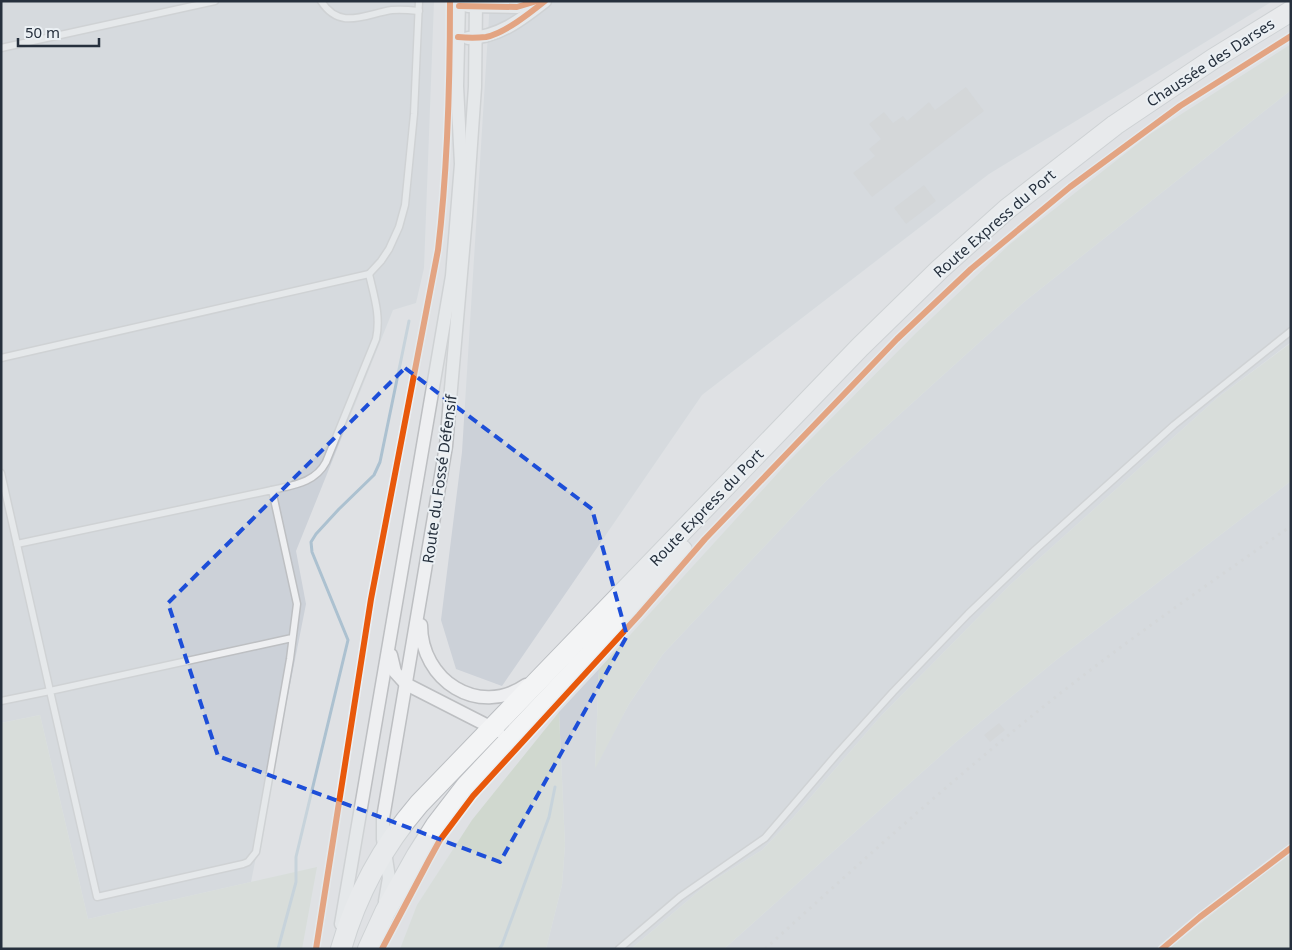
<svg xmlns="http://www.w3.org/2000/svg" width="1292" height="950" font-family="'Noto Sans',sans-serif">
<rect width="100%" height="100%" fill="#dfe1e4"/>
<!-- built -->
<g fill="#ccd1d8">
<polygon points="1,1 434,1 424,268 416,303 393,310 296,551 306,604 251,882 88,919 40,715 1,723"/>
<polygon points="490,1 1273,1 989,174 702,395 502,686 456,669 441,620 462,452"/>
<polygon points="1291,90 1291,342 1217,398 1010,585 880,717 791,820 762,850 706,885 631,949 546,949 562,885 565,845 559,712 599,669 595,767 629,704 663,654 827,480 1024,302"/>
<polygon points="1291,481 1291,845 1232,889 1160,949 724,949 956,742 1055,661"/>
</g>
<!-- green -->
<g fill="#d0d8cf">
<polygon points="1291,44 1291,90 1024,302 827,480 663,654 629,704 595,769 599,669 787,463 916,333 1010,244 1150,134"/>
<polygon points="1291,343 1291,481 1055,661 956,742 724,949 631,949 706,885 762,850 791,820 880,717 1010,585 1217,398"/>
<polygon points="559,712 565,845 562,885 546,949 400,949 417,905 472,820"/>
<polygon points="40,715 88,919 317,867 302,949 1,949 1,723"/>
<polygon points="1291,852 1291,949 1168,949"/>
</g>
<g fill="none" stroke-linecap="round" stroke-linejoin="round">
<!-- stream -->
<g stroke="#acc1d0" stroke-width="3">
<polyline points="278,949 296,882 296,857 348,640 312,552 311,542 316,534 339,509 374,475 380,462 409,321"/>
<polyline points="499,949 502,945 549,817 555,787"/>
</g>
</g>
<!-- building -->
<g fill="#c7c9cc">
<polygon points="966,87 984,111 872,197 853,173 875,156 869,149 881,139 869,124 884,112 893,123 903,116 907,121 929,102 935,110"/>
<polygon points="924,185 936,201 906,224 894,208"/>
<polygon points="999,723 1005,730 990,742 984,735"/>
</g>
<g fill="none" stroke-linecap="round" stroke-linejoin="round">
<defs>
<g id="service">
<path d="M321 1C340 31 365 14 392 10 401 9 410 10 419 11"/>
<polyline points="1,48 215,1"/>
<polyline points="369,274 381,261 389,249 399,227 405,205 414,114 419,1"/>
<path d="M1 358 369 274C374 296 381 316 376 339L326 462C315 483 293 485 272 490"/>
<polyline points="1,473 50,691 1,701"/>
<polyline points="17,544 272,490 297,604 290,659 256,852 248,862 243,864 97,897 50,691 292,638"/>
<polyline points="619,949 680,897 765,838 837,754 893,692 968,614 1035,550 1174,425 1291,331"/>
<polyline points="1162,949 1200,917 1291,848"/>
</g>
<g id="minor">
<polyline points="468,6 517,7 537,1"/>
<path d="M468 38C498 38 522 19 545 1"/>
<path d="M421 625C421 680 478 718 526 685"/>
<polyline points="391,655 395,672 406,684 498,731"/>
<polyline points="385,901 389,878 383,839 383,818 446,446 466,216 475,87 476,1"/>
<polyline points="341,924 452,276 461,164 457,86 459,1"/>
</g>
<g id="primary">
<path d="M341 949C356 896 383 846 419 804L860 347 940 269 1007 209 1115 125 1213 59 1291 11"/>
<polyline points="368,949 385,912 417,855 436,825 466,786 614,629 682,550"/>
</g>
</defs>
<!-- service casing -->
<use href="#service" stroke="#bdbfc2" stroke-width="9"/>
<!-- minor casing -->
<use href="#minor" stroke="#bdbfc2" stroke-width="15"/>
<!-- primary casing -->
<use href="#primary" stroke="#bbbec2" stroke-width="22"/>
<!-- service -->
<use href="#service" stroke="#eeeff1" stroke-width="6"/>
<!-- minor -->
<use href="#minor" stroke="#eeeff1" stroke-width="12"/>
<!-- primary -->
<use href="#primary" stroke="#f3f4f5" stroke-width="20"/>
<!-- rail -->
<path stroke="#c7c9cc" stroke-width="3" stroke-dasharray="2.5 5" stroke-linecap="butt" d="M765 949C862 861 959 773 1062 692 1136 634 1214 580 1291 526"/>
<defs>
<g id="cycleway">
<polyline points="459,6 517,7 537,1"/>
<path d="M458 37C468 38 477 38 486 37 505 33 530 13 545 1"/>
<path d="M316 949 371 599 438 250C448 167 450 84 450 1"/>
<polyline points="382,949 429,860 440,840 473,796 639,615 705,539 897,339 971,269 1070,187 1180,106 1291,36"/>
<polyline points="1162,949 1200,917 1291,848"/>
</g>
</defs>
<!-- cycleway casing -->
<use href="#cycleway" stroke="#ebf0f4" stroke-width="9"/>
<!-- cycleway -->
<use href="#cycleway" stroke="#e8590c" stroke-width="6"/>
</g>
<!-- marked area -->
<path d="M0 0H1292V950H0ZM405 368 592 509 627 636 500 862 218 756 168 603Z" fill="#dfe1e4" fill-opacity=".55" fill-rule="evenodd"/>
<path fill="none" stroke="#1d4ed8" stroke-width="4" stroke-dasharray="10 6" stroke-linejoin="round" d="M405 368 592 509 627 636 500 862 218 756 168 603Z"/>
<g text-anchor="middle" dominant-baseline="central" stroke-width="4" stroke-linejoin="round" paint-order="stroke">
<!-- street labels -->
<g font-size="15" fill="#26303d" stroke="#ebf0f4">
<text transform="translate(1210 62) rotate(-33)">Chaussée des Darses</text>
<text transform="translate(994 223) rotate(-41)">Route Express du Port</text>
<text transform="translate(439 479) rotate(-82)">Route du Fossé Défensif</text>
<text transform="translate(706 507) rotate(-46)">Route Express du Port</text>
</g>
</g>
<!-- border -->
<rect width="1292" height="950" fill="none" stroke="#26303d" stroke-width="5"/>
<!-- scale -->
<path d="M18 38v8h81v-8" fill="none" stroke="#26303d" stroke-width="2.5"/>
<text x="25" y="38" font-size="15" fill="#26303d" stroke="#ebf0f4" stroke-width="4" paint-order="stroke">50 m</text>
</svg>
